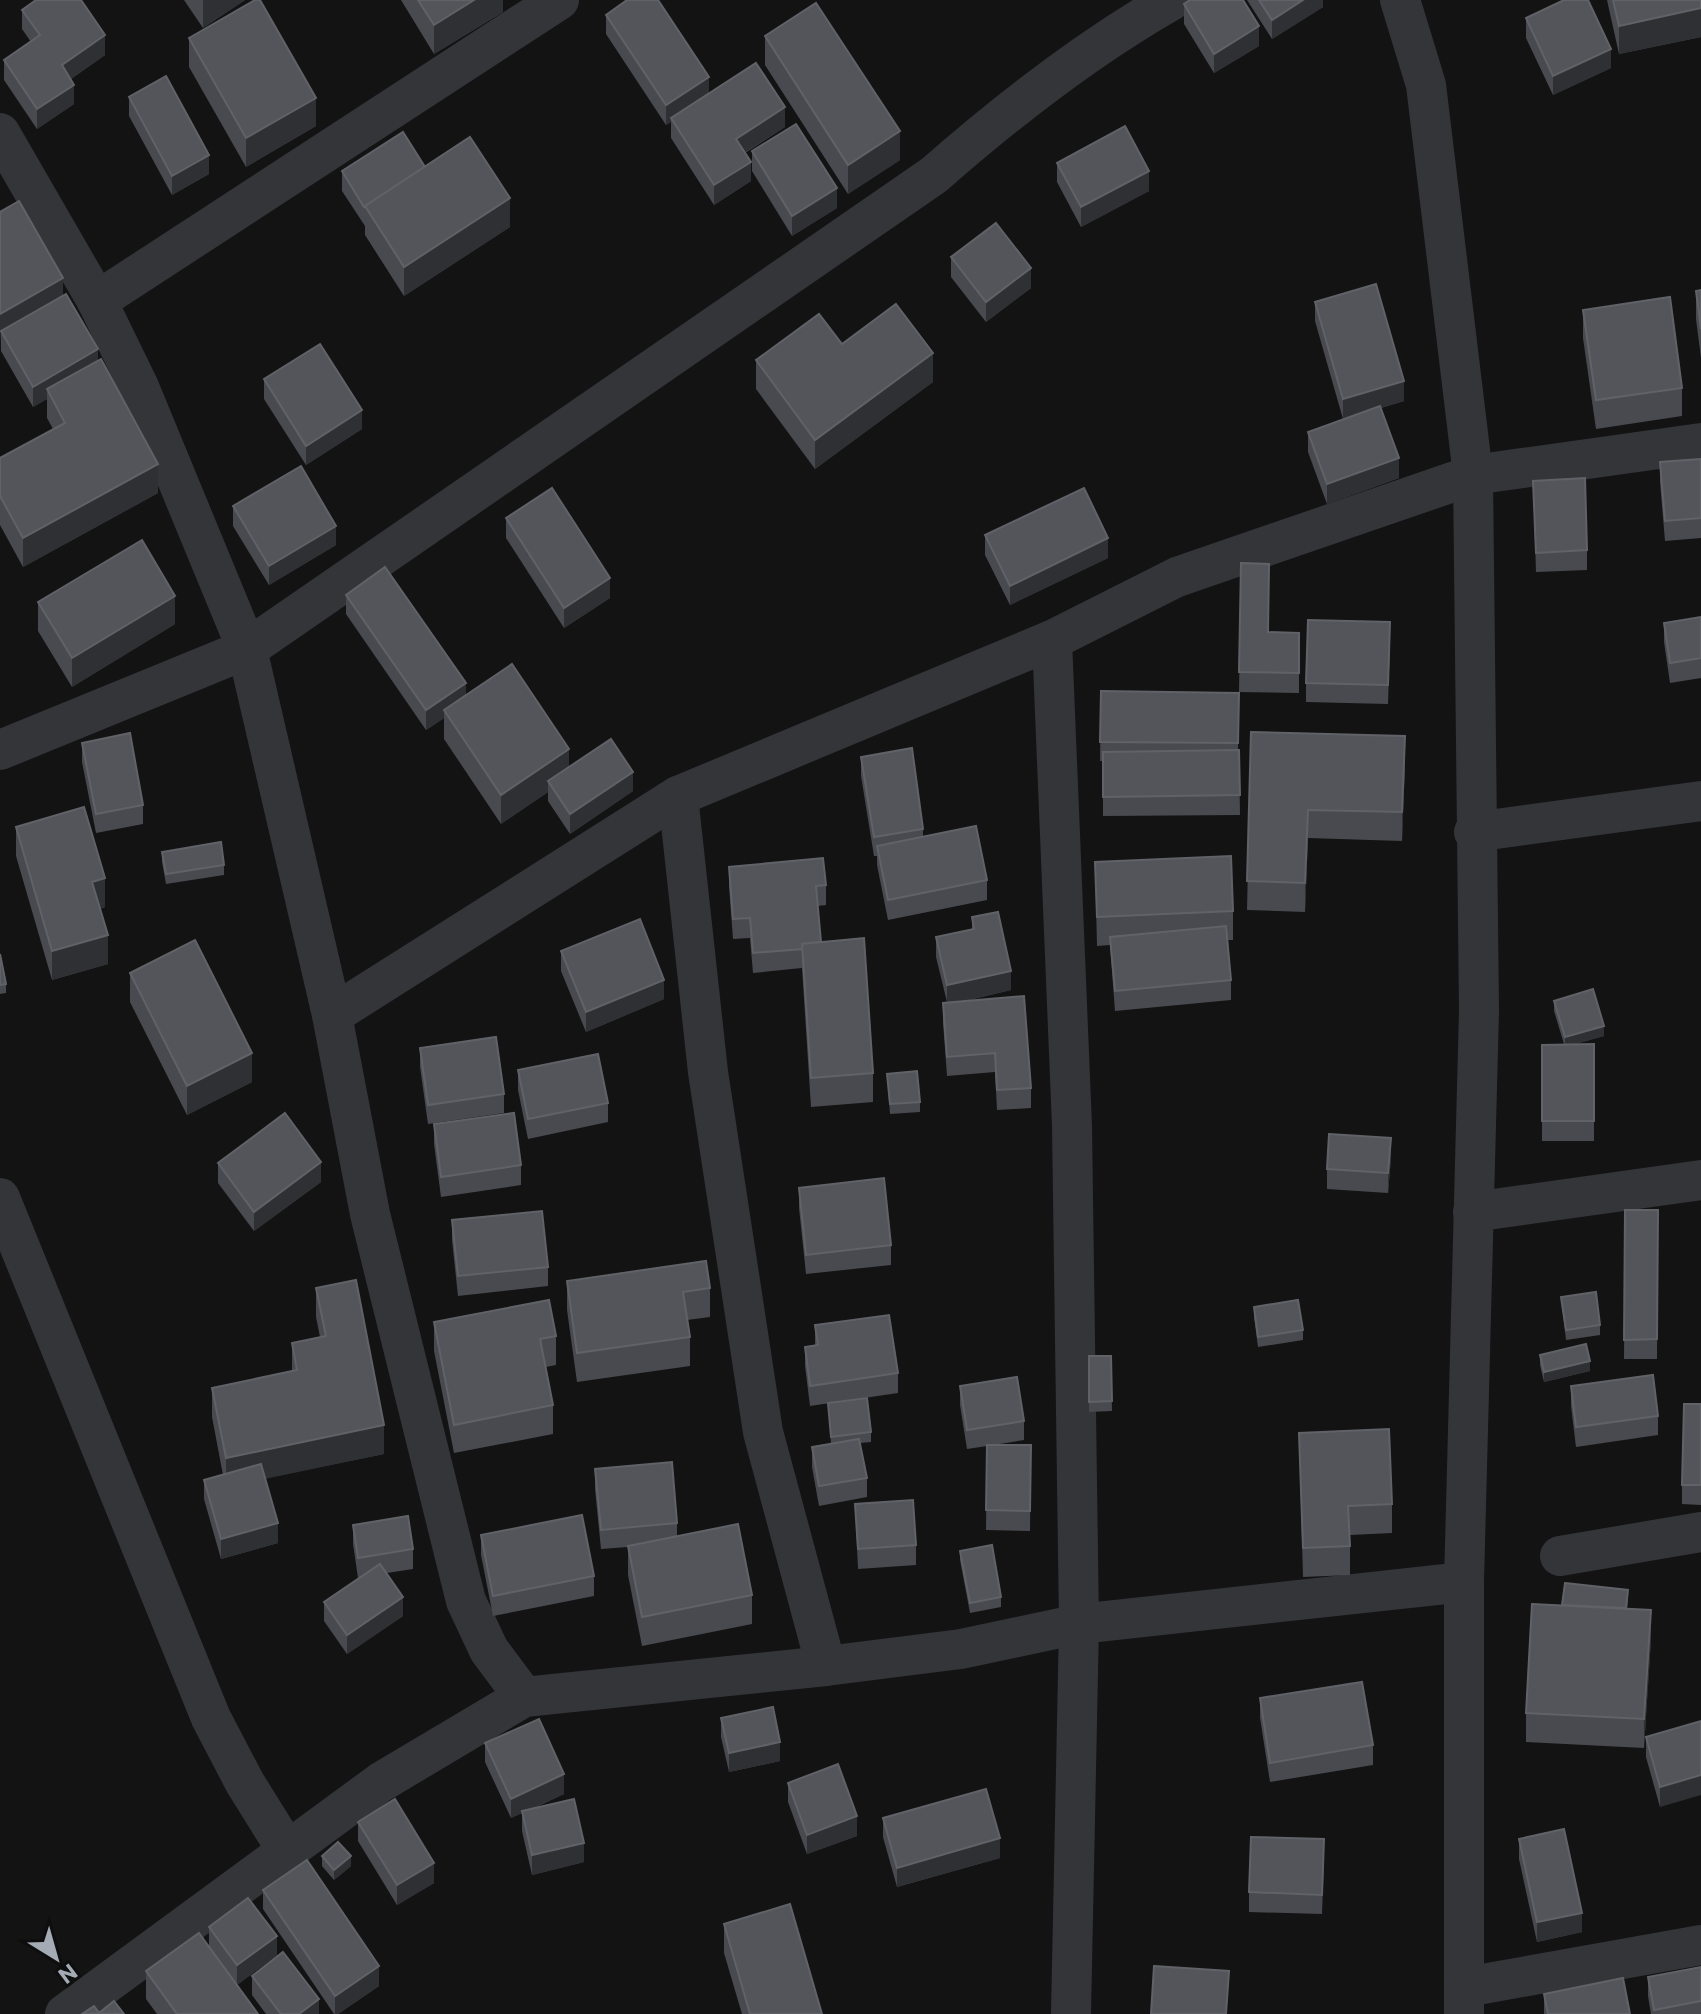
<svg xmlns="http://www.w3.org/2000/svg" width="1701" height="2014" font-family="Commissioner,sans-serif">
<rect width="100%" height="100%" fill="#131314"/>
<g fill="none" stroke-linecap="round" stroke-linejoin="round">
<!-- minor -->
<g stroke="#343539" stroke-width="40">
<polyline points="1400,0 1426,85 1473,475 1479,1011 1464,1582 1464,2014"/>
<polyline points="0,133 97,301 139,387 247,649 332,1015 370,1214 466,1601 489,1650 524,1697"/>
<polyline points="97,301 559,0"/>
<polyline points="1052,640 1072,1126 1079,1624 1071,2014"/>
<path d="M0 750 247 649 934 175C1008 110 1086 49 1172 0"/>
<polyline points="678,796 708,1072 763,1432 826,1666"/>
<polyline points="1474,832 1701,801"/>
<polyline points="332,1015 678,796 1052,640 1177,577 1473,475 1701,443"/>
<polyline points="0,1198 211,1718 245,1783 288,1852"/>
<polyline points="1473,1212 1701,1180"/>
<polyline points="1560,1556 1701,1532"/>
<polyline points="1466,1987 1701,1945"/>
<polyline points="65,2014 381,1782 524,1697 826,1666 961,1649 1079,1624 1464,1582"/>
</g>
</g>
<!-- wall -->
<g fill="#494a4f">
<polygon points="184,0 245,0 203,28"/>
<polygon points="401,0 503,0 503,12 434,54"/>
<polygon points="1247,0 1323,0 1323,7 1272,39"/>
<polygon points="1607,0 1701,0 1701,37 1619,54"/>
<polygon points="1184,4 1259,46 1214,73 1184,24"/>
<polygon points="22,10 105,55 71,79 74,104 37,129 4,80 4,60 31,42 22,29"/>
<polygon points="606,15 709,94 785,127 745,153 751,181 714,205 671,138 671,122 666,125 606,34"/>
<polygon points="1526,18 1611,68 1553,95 1526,38"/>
<polygon points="765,36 900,160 848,194 765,65"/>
<polygon points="189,38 316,126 246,167 189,67"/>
<polygon points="129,97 209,174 172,195 129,116"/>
<polygon points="752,151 837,208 792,236 752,171"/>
<polygon points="1057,163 1149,191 1081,227 1057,182"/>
<polygon points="425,167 510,227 404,296 365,235 365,226 342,191 342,171"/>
<polygon points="0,212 63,296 98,361 158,493 23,567 0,525 0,458 53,429 47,418 47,399 33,407 1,351"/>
<polygon points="951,257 1031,288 986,322 951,277"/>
<polygon points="1701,290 1701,358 1696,319 1696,291"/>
<polygon points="1315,302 1404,401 1381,408 1399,478 1327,504 1308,452 1308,432 1352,416 1343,419 1315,321"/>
<polygon points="1583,310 1682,388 1682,416 1596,429 1583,338"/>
<polygon points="842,344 933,382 815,469 756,389 756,360"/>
<polygon points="264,379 362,429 306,465 264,399"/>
<polygon points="1701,459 1701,538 1665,541 1660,482 1660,462"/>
<polygon points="1533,481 1587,550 1587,570 1536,572"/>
<polygon points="233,506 336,545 269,585 233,526"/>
<polygon points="506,518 610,598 564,628 506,538"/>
<polygon points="985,535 1108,558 1010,605 985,555"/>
<polygon points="1241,563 1269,632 1299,633 1299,693 1239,692"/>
<polygon points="346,595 466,695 569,767 633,791 570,834 548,801 548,792 501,824 444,739 444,718 426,730 346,614"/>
<polygon points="38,602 175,624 72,687 38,631"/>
<polygon points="1701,617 1701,678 1670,683 1664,642 1664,623"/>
<polygon points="1390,641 1388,704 1306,702 1306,683"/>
<polygon points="1101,691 1239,693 1238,750 1239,750 1240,815 1103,816 1103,761 1100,761"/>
<polygon points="1251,732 1405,765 1402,841 1308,838 1305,912 1247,910"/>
<polygon points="82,743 143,805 143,824 96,833 82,762"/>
<polygon points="861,757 923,829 923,837 987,880 987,900 888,920 877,865 877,856 874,856 861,776"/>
<polygon points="16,827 105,907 100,909 108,964 52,980 16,856"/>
<polygon points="162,852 224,865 224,875 166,884 162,862"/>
<polygon points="1095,862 1233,911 1233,940 1228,940 1231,980 1231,1000 1115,1011 1110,945 1097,946"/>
<polygon points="729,867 826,885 826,905 818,906 821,942 873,1073 873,1102 811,1107 802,968 753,973 750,938 733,939 729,886"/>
<polygon points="972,917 1011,990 965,1001 1031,1088 1031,1108 997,1110 995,1072 947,1076 943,1022 943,1003 947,1002 936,957 936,937 972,929"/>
<polygon points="561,951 664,999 586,1032 561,971"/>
<polygon points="0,954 6,984 6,993 0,994"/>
<polygon points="130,973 252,1082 187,1115 130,1002"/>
<polygon points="1554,1001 1604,1036 1575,1044 1594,1044 1594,1141 1542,1141 1542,1045 1564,1044 1554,1011"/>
<polygon points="420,1048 504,1094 504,1113 428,1124 420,1067"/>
<polygon points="518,1070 608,1103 608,1122 528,1139 518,1090"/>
<polygon points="887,1074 920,1102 920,1112 890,1114"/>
<polygon points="434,1124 521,1165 521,1185 441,1197 434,1144"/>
<polygon points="1391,1158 1388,1193 1327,1189 1327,1169"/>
<polygon points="218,1163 321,1182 254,1231 218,1183"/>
<polygon points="799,1188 891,1245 891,1265 806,1274 799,1208"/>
<polygon points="1625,1210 1658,1210 1657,1359 1624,1359"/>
<polygon points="452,1220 548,1267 548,1286 458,1296 452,1240"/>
<polygon points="567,1281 710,1288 710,1317 687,1320 690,1337 690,1366 577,1382 567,1310"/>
<polygon points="316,1288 384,1454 265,1478 278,1543 221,1559 204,1499 204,1480 223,1475 212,1417 212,1388 292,1372 292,1343 320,1337 316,1317"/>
<polygon points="1561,1297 1600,1325 1600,1335 1566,1340"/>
<polygon points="1254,1307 1303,1330 1303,1340 1258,1347 1254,1317"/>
<polygon points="434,1322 556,1336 556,1365 546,1367 553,1405 553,1434 454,1453 434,1351"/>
<polygon points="815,1325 898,1373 898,1393 810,1406 805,1366 805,1347 815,1346"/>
<polygon points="1540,1355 1590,1371 1544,1382 1540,1365"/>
<polygon points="1089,1356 1111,1356 1112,1411 1089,1412"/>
<polygon points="960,1386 1024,1421 1024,1440 994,1445 1031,1445 1030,1531 986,1530 987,1446 967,1449 960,1405"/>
<polygon points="1571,1386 1658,1416 1658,1435 1576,1447 1571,1406"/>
<polygon points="828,1403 871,1432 871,1442 860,1443 867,1478 867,1497 819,1506 812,1467 812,1447 831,1444"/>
<polygon points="1701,1404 1701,1505 1682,1504 1682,1485"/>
<polygon points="1299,1433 1392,1504 1392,1533 1350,1535 1350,1575 1303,1577"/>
<polygon points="595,1469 677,1523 677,1536 752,1595 752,1624 642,1646 628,1575 628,1547 601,1549 595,1489"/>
<polygon points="855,1504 916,1545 916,1565 858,1569"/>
<polygon points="353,1525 413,1549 413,1569 387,1573 403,1616 347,1654 324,1621 324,1602 360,1577 358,1578 353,1544"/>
<polygon points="481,1535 594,1576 594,1596 493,1616 481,1555"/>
<polygon points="960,1551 1001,1597 1001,1607 970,1613 960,1560"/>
<polygon points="1628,1600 1627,1609 1651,1639 1644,1748 1526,1742 1526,1713 1562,1605"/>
<polygon points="1260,1698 1373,1745 1373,1765 1270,1782 1260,1718"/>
<polygon points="721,1718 780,1761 729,1772 721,1737"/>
<polygon points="1701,1721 1660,1807 1646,1757 1646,1737"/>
<polygon points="485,1743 564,1794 532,1809 584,1862 532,1875 522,1831 522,1813 511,1818 485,1762"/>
<polygon points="788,1783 857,1836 807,1854 788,1802"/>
<polygon points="883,1818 1000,1858 897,1887 883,1837"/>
<polygon points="358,1822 434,1883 397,1905 358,1841"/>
<polygon points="1519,1839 1582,1932 1537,1942 1519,1859"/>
<polygon points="322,1856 351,1866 334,1880 322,1866"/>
<polygon points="1324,1859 1322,1914 1249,1912 1249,1892"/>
<polygon points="263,1890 379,1986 338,2014 334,2014 263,1909"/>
<polygon points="724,1924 822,2014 742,2014 724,1953"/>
<polygon points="209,1927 277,1955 237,1985 258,2014 157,2014 146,1999 146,1971 209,1946"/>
<polygon points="1701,1967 1701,2014 1651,2014 1648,1996 1648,1977"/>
<polygon points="252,1976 319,2014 266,2014 252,1995"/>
<polygon points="1544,1994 1630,2014 1544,2014"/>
</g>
<!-- shaded-wall -->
<g fill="#2f3033">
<polygon points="203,0 245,0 203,28"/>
<polygon points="474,0 503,0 503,12 434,54 434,25"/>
<polygon points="1303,0 1323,0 1323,7 1272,39 1272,20"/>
<polygon points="1701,8 1701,37 1619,54 1619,26"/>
<polygon points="1259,26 1259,46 1214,73 1214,54"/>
<polygon points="105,35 105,55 62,85 62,65"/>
<polygon points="1611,49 1611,68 1553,95 1553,76"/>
<polygon points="709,77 709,97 671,118 671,122 666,125 666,105"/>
<polygon points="74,85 74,104 37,129 37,109"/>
<polygon points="316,98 316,126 246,167 246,138"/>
<polygon points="785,107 785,127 736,158 736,139"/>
<polygon points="900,131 900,160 848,194 848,165"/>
<polygon points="209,155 209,174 172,195 172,176"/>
<polygon points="751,162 751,181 714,205 714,185"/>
<polygon points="1149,171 1149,191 1081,227 1081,207"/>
<polygon points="837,188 837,208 792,236 792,216"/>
<polygon points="510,198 510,227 404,296 404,267"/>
<polygon points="1031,268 1031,288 986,322 986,302"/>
<polygon points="63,278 63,307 1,331 0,342 0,314"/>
<polygon points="98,349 98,369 47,389 47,399 33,407 33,387"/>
<polygon points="933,353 933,382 815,469 815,440"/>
<polygon points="1404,381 1404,401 1343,419 1343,399"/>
<polygon points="362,410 362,429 306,465 306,446"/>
<polygon points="1399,458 1399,478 1327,504 1327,484"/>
<polygon points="158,464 158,493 23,567 23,538"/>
<polygon points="336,526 336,545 269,585 269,566"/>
<polygon points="1108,538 1108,558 1010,605 1010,586"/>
<polygon points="610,578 610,598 564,628 564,608"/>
<polygon points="175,596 175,624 72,687 72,658"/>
<polygon points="466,683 466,703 444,710 444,718 426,730 426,710"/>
<polygon points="1405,736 1405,765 1402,841 1402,812"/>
<polygon points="569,749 569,778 548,781 548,792 501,824 501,795"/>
<polygon points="633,772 633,791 570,834 570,814"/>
<polygon points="1308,810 1308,838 1305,912 1305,883"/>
<polygon points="105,878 105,907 92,911 92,882"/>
<polygon points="108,935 108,964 52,980 52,951"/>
<polygon points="1011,971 1011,990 947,1005 947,985"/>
<polygon points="664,980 664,999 586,1032 586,1012"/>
<polygon points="1604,1026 1604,1036 1565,1047 1565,1037"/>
<polygon points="252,1053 252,1082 187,1115 187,1086"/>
<polygon points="1391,1138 1391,1158 1388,1193 1388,1173"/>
<polygon points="321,1162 321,1182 254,1231 254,1212"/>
<polygon points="1590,1361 1590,1371 1544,1382 1544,1372"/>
<polygon points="384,1425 384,1454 226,1487 226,1458"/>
<polygon points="278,1523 278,1543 221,1559 221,1539"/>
<polygon points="403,1597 403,1616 347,1654 347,1635"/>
<polygon points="1651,1610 1651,1639 1644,1748 1644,1719"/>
<polygon points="780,1742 780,1761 729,1772 729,1753"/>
<polygon points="564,1774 564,1794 511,1818 511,1799"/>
<polygon points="1701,1775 1701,1795 1660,1807 1660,1787"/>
<polygon points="857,1816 857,1836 807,1854 807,1835"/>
<polygon points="1000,1838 1000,1858 897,1887 897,1868"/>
<polygon points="584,1843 584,1862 532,1875 532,1855"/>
<polygon points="351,1856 351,1866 334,1880 334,1870"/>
<polygon points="434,1863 434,1883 397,1905 397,1885"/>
<polygon points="1582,1913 1582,1932 1537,1942 1537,1922"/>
<polygon points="277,1936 277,1955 237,1985 237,1965"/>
<polygon points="379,1966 379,1986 338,2014 335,2014 335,1996"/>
<polygon points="319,1999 319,2014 299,2014"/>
</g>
<!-- building -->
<g fill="#53555a" stroke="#606268" stroke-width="2">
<polygon points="36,0 81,0 105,35 62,65 74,85 37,109 4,60 40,35 22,10"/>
<polygon points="255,0 260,0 316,98 246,138 189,38"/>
<polygon points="418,0 474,0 434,25"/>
<polygon points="627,0 658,0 709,77 666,105 606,15"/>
<polygon points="1190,0 1243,0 1259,26 1214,54 1184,4"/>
<polygon points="1259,0 1303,0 1272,20"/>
<polygon points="1564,0 1588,0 1611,49 1553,76 1526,18"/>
<polygon points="1613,0 1701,0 1701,8 1619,26"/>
<polygon points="816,3 900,131 848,165 765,36"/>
<polygon points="756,63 785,107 736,139 751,162 714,185 671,118"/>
<polygon points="166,76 209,155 172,176 129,97"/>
<polygon points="796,124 837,188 792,216 752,151"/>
<polygon points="1125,126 1149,171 1081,207 1057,163"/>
<polygon points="403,132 425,167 364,207 342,171"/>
<polygon points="470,137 510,198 404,267 365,206"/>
<polygon points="19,201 63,278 0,314 0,212"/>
<polygon points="996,223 1031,268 986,302 951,257"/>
<polygon points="1376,284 1404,381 1343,399 1315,302"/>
<polygon points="1701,290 1701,329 1696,291"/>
<polygon points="66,294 98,349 33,387 1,331"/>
<polygon points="1670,297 1682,388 1596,400 1583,310"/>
<polygon points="896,304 933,353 815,440 756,360 819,314 842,344"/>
<polygon points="320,344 362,410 306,446 264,379"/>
<polygon points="101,359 158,464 23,538 0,496 0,458 65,423 47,389"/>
<polygon points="1380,406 1399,458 1327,484 1308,432"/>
<polygon points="1701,459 1701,518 1665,521 1660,462"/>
<polygon points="301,466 336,526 269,566 233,506"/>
<polygon points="1585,478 1587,550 1536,553 1533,481"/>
<polygon points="552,488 610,578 564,608 506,518"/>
<polygon points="1084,488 1108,538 1010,586 985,535"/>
<polygon points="142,540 175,596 72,658 38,602"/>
<polygon points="1241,563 1269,564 1268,632 1299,633 1299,673 1239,672"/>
<polygon points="385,567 466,683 426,710 346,595"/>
<polygon points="1701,617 1701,658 1670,663 1664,623"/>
<polygon points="1308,620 1390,622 1388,685 1306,683"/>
<polygon points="512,664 569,749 501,795 444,710"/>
<polygon points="1101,691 1239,693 1238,743 1100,742"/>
<polygon points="1251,732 1405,736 1402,812 1308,810 1305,883 1247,881"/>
<polygon points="130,733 143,805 96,814 82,743"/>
<polygon points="611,739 633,772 570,814 548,781"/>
<polygon points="912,748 923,829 874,837 861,757"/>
<polygon points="1239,750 1240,795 1103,797 1103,752"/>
<polygon points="84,807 105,878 92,882 108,935 52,951 16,827"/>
<polygon points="976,826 987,880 888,900 877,846"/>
<polygon points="221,842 224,865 166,874 162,852"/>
<polygon points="1231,856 1233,911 1097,917 1095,862"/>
<polygon points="823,858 826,885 816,886 821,942 802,944 803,949 753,953 750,918 733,919 729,867"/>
<polygon points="998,912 1011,971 947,985 936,937 974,929 972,917"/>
<polygon points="640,919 664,980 586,1012 561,951"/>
<polygon points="1226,926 1231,980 1115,991 1110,937"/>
<polygon points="864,938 873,1073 811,1078 802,944"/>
<polygon points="195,940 252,1053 187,1086 130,973"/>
<polygon points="0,954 6,984 0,985"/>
<polygon points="1593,989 1604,1026 1565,1037 1554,1001"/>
<polygon points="1024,996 1031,1088 997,1090 995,1053 947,1057 943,1003"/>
<polygon points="496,1037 504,1094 428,1105 420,1048"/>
<polygon points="1594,1044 1594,1121 1542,1121 1542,1045"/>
<polygon points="598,1054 608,1103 528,1119 518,1070"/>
<polygon points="917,1071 920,1102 890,1104 887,1074"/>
<polygon points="285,1113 321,1162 254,1212 218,1163"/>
<polygon points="514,1113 521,1165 441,1177 434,1124"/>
<polygon points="1329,1134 1391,1138 1388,1173 1327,1169"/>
<polygon points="884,1178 891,1245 806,1255 799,1188"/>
<polygon points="1625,1210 1658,1210 1657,1339 1624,1340"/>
<polygon points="542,1211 548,1267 458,1276 452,1220"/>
<polygon points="706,1261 710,1288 683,1292 690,1337 577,1353 567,1281"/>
<polygon points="356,1280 384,1425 226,1458 212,1388 297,1370 292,1343 326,1336 316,1288"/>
<polygon points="1596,1292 1600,1325 1566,1330 1561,1297"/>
<polygon points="549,1300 556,1336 540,1339 553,1405 454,1425 434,1322"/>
<polygon points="1298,1300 1303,1330 1258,1337 1254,1307"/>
<polygon points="889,1315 898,1373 810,1386 805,1347 818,1345 815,1325"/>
<polygon points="1586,1344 1590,1361 1544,1372 1540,1355"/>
<polygon points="1089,1356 1111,1356 1112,1401 1089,1402"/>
<polygon points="1653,1375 1658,1416 1576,1427 1571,1386"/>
<polygon points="1017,1377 1024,1421 967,1430 960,1386"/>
<polygon points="867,1398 871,1432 831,1437 828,1403"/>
<polygon points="1684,1404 1701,1404 1701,1485 1682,1485"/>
<polygon points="1389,1429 1392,1504 1348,1506 1350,1546 1303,1548 1299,1433"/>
<polygon points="859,1439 867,1478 819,1486 812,1447"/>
<polygon points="987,1445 1031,1445 1030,1511 986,1510"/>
<polygon points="672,1462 677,1523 601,1530 595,1469"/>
<polygon points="261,1464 278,1523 221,1539 204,1480"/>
<polygon points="913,1500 916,1545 858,1549 855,1504"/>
<polygon points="582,1515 594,1576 493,1596 481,1535"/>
<polygon points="408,1516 413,1549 358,1558 353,1525"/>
<polygon points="738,1524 752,1595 642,1617 628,1546"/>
<polygon points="992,1545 1001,1597 970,1603 960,1551"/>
<polygon points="380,1564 403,1597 347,1635 324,1602"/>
<polygon points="1565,1583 1628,1590 1626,1608 1562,1605"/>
<polygon points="1532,1604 1651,1610 1644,1719 1526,1713"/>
<polygon points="1362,1682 1373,1745 1270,1763 1260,1698"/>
<polygon points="773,1707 780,1742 729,1753 721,1718"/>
<polygon points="539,1719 564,1774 511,1799 485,1743"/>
<polygon points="1701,1721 1701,1775 1660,1787 1646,1737"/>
<polygon points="838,1764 857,1816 807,1835 788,1783"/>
<polygon points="986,1789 1000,1838 897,1868 883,1818"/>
<polygon points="395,1799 434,1863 397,1885 358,1822"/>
<polygon points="574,1799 584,1843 532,1855 522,1811"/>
<polygon points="1564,1829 1582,1913 1537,1922 1519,1839"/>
<polygon points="1251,1837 1324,1839 1322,1895 1249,1892"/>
<polygon points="338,1842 351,1856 334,1870 322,1856"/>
<polygon points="307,1860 379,1966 335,1996 263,1890"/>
<polygon points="248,1898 277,1936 237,1965 209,1927"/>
<polygon points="790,1904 822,2014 750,2014 724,1924"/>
<polygon points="199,1933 258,2014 177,2014 146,1971"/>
<polygon points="283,1952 319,1999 299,2014 281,2014 252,1976"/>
<polygon points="1154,1966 1229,1971 1226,2014 1151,2014"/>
<polygon points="1701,1967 1701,2001 1654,2010 1648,1977"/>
<polygon points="1623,1978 1630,2014 1548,2014 1544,1994"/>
<polygon points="114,2001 124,2014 100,2014 99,2013"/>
<polygon points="94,2006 100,2014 82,2014"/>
</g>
<!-- north arrow -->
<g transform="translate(56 1958) rotate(143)" stroke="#0e0e0f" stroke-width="6" paint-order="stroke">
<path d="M0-6L14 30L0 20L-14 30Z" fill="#a5abb4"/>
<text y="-12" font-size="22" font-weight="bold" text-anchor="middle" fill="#a5abb4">N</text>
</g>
</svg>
